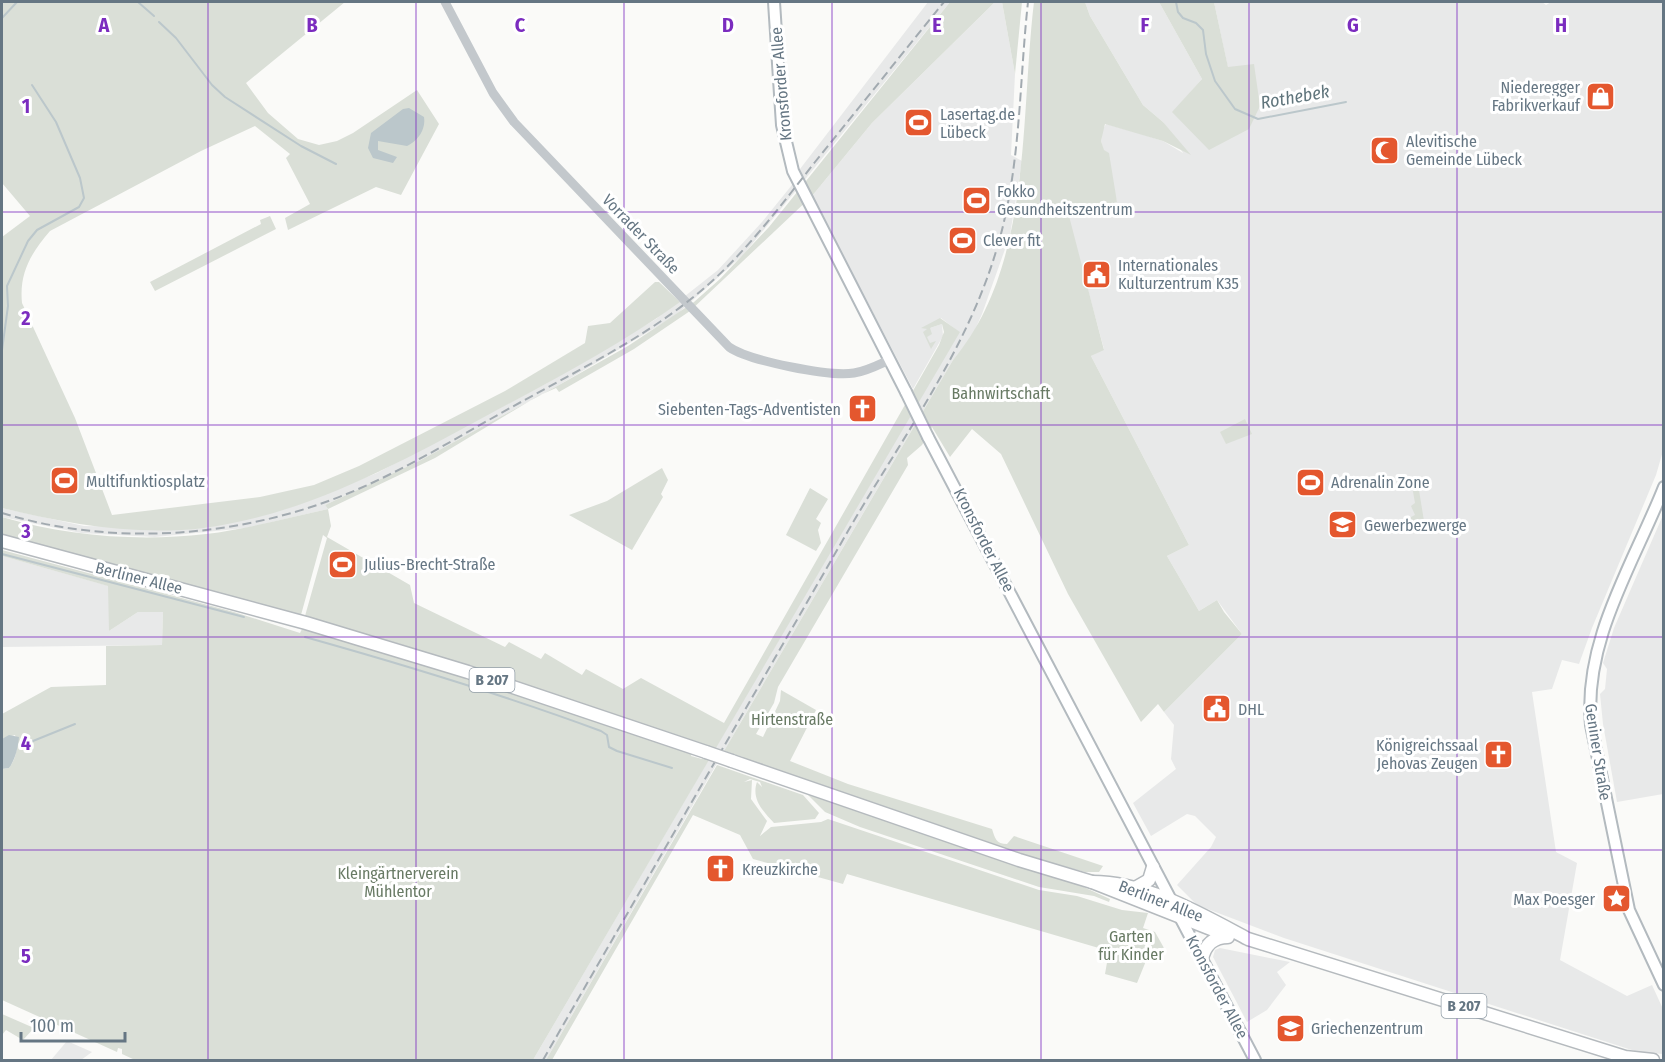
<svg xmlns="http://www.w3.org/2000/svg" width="1665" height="1062" font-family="'Fira Sans Condensed',sans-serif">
<rect width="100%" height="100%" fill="#fafaf8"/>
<!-- built -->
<g fill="#e8e9e9">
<polygon points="928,2 950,2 744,254 675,316 559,385 419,461 325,505 328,509 246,528 155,537 81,533 2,517 2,508 84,526 204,528 285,509 377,473 547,383 656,319 718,270 762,222 800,175 800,169"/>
<polygon points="995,2 1002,2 1015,74 1011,155 1022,161 1010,235 982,314 970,341 953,360 742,720 546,1060 533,1060 959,332 941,318 930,328 942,324 943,336 913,389 812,196 872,123"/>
<polygon points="1085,2 1159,2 1202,79 1173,112 1228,68 1214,2 1542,2 1546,5 1551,2 1663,2 1663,451 1656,475 1592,628 1579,664 1562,660 1552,689 1532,692 1556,852 1577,863 1560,960 1627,996 1652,985 1663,1009 1663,1054 1638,1052 1284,938 1197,905 1177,885 1211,847 1216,837 1195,816 1187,814 1151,836 1133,803 1176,769 1171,759 1174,725 1164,712 1242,634 1217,600 1199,611 1167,556 1189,545 1091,356 1104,349 1068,216 1117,202 1101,141 1102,131 1106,124 1138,133 1163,141 1183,153 1163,122 1143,105 1090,16"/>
<polygon points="1663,515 1663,794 1617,802 1603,724 1600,694 1605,689 1607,669 1603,663 1614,628"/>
<polygon points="2,556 109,586 109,631 138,612 163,612 162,645 2,647"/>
<polygon points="1220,948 1290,962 1277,972 1286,985 1267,1010 1247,1022 1213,957 1215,950"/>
<polygon points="67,1041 92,1052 81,1060 51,1060"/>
</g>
<!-- green -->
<g fill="#dadfd7">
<path d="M2 2H345L246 83 268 113 298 139 319 145 337 141 353 133 417 90 439 124 401 195 376 187 288 230 285 218 310 204 286 158 290 154 255 126 201 151 50 231C31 253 19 273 22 303L75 418 112 515 260 497 314 485 359 466 505 391 585 343 588 326 610 323 655 282H659L680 302C623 343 559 377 497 410 405 460 309 514 204 528 136 536 67 524 2 508V237L30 216 2 183Z"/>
<path d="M950 2H995L872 123 812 196 690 311 634 349 559 392 556 388 538 396 435 458 328 509 331 526 327 537 410 585 414 603 505 647 509 642 541 659 545 653 582 675 586 669 623 689 641 678 724 723 939 345 944 332 942 324 930 328 932 334 927 337 930 343 936 341 931 349 923 332 927 329 921 328 940 318 960 332 533 1060H135L122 1054V1049L118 1048 117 1052 2 1000V769L9 768C16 759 19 746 15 735L2 739V714L51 687 106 685V646L162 645 163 612H138L109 631 108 586 2 556V550L234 612 300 633 302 629 436 666 692 753 691 756 702 759 709 747 400 644 305 616 327 538 323 535 301 615 2 536V517C67 536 138 542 206 534 247 529 287 518 328 509L325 505 419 461 559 385 628 346 694 302 720 279 769 227Z"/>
<polygon points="1002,2 1022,2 1015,74"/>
<path d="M1034 2H1085L1090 16 1143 105 1163 122 1191 155 1163 141 1105 124 1101 141 1104 150 1109 153 1117 202 1069 216 1104 350 1091 356 1189 545 1167 556 1199 611 1217 600 1224 612 1242 634 1164 712 1158 704 1141 722 1068 594 1001 454 972 429 950 457 932 427 922 445 907 458 908 465 778 687 774 703 756 734 763 737 780 701 781 690 816 710 790 761 848 784 992 829C995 838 996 844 1007 844L1014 836 1103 866 1099 872H1085L1016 853 742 760 743 757 724 751 953 360C1033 265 1020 118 1034 2Z"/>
<polygon points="1159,2 1214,2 1228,67 1254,64 1260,106 1249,129 1209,150 1172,112 1202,79"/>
<polygon points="270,216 276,229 155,291 150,282 261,224 260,220"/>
<polygon points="1245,419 1252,434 1226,444 1220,432"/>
<polygon points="662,468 668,480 661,494 663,497 632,550 569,515 607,501"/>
<polygon points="1417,478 1424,521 1403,533 1397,524 1415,515 1411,506 1415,503 1411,480"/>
<polygon points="810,488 828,499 816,519 821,523 818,530 821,543 816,551 786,535"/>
<path d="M717 765 803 795 819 813 815 819 774 823C763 811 751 799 757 782L762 787 760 782 750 779 744 782 752 780 751 799 767 821 760 836 771 827 821 822 828 819 1039 890 1077 896 1122 910 1148 913 1143 928 1155 932 1164 948 1148 956 1137 983 1105 974 1109 951 847 874 843 884 753 859 740 835 693 815 552 1060H546Z"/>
<polygon points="804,791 1077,884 1110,899 1109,902 1094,896 1039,887 860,827 825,812"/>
<polygon points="2,1014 34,1028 23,1040 6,1030 2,1035"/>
</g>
<!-- water -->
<g fill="#bbc7cb">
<path d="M409 108 424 117C426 129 418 141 407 146L378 141V150L397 157 393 163 373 158 368 148 371 133 403 109Z"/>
<path d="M9 735 19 737C18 748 15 760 9 768L2 769V739Z"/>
</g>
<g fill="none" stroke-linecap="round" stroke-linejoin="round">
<!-- stream -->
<g stroke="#bbc7cb" stroke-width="2">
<polyline points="138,2 154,16"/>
<polyline points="1176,2 1178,12 1183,18 1196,23 1203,30 1206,54 1215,81 1235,109 1258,119 1346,102"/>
<polyline points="2,18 17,2"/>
<polyline points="159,22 176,38 212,85 225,97 301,146 336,164"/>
<polyline points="2,350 8,306 7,286 28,241 37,230 79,207 84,198 80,178 56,122 32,85"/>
<polyline points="2,554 244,617"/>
<path d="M305 637C405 665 504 695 601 731L607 735 609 747 617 751 672 768"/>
<polyline points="28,743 75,724"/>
</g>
<defs>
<g id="secondary">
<polyline points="774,2 782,125 793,171 906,392"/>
<polyline points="928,437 1255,1060"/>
<path d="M1664 487C1634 563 1583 640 1591 725L1629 910 1664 985"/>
</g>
<g id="primary">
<polyline points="2,541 306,623 468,672 706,752"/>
<polyline points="732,761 1019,860 1092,882 1226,935"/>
<path d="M1092 882C1147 882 1201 914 1248 939L1625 1057 1653 1060"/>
<polyline points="1135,888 1149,880 1153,867"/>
<path d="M1202 959C1205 945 1213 937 1228 937"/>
</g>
</defs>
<!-- secondary casing -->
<use href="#secondary" stroke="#b3babf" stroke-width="14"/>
<!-- primary casing -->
<use href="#primary" stroke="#b5babe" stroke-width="15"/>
<!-- tertiary -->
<path stroke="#c3c8cc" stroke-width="9" d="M445 2 493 93 514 122 729 347C749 361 830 377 854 373 867 371 878 365 889 360"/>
<!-- secondary -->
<use href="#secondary" stroke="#fff" stroke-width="10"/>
<!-- primary -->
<use href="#primary" stroke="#fff" stroke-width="12"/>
<!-- rail -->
<g stroke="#a2aab0" stroke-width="2" stroke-dasharray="9 4.5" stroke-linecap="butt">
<path d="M2 513C103 544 217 539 317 505 389 481 455 438 521 402 586 366 654 333 710 283 750 247 782 204 815 162 858 109 901 55 944 2"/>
<path d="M543 1060C644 884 747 707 848 531 901 439 967 351 997 248 1021 168 1019 84 1028 2"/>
</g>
<defs>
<polyline id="secondary-bridge" points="906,392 928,437"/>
<polyline id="primary-bridge" points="706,752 732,761"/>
</defs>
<!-- secondary-bridge casing -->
<use href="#secondary-bridge" stroke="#b3babf" stroke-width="14" stroke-linecap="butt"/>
<!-- primary-bridge casing -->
<use href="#primary-bridge" stroke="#b5babe" stroke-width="15" stroke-linecap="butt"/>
<!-- secondary-bridge -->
<use href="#secondary-bridge" stroke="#fff" stroke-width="10"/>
<!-- primary-bridge -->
<use href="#primary-bridge" stroke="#fff" stroke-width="12"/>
</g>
<!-- grid -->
<path fill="none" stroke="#7b2cbf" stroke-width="1.5" stroke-opacity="0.55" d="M208 2V1060M416 2V1060M624 2V1060M832 2V1060M1041 2V1060M1249 2V1060M1457 2V1060M2 212H1664M2 425H1664M2 637H1664M2 850H1664"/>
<!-- icons -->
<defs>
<symbol id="shop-square" viewBox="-11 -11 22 22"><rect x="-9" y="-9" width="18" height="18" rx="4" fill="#e4572e" stroke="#fff"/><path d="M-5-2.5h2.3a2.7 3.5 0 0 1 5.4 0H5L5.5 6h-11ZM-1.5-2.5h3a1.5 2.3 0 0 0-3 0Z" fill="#fff"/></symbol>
<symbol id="stadium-square" viewBox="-11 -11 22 22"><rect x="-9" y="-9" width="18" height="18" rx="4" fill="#e4572e" stroke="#fff"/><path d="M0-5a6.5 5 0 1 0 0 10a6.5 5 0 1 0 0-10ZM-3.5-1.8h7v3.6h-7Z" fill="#fff"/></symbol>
<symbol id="mosque-square" viewBox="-11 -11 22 22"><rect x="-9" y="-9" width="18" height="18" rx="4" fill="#e4572e" stroke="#fff"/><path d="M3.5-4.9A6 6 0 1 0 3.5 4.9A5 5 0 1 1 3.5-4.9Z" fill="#fff"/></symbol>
<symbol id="civic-square" viewBox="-11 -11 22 22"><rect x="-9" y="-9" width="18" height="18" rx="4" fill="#e4572e" stroke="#fff"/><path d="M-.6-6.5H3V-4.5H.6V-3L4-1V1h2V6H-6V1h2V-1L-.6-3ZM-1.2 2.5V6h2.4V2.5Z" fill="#fff"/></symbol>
<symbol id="church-square" viewBox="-11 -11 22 22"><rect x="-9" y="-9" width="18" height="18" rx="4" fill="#e4572e" stroke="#fff"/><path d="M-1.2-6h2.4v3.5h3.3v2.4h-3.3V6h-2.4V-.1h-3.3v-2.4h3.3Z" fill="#fff"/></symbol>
<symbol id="school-square" viewBox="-11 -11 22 22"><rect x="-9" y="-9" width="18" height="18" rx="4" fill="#e4572e" stroke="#fff"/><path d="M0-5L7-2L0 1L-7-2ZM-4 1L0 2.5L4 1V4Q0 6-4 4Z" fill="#fff"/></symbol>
<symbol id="sight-square" viewBox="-11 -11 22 22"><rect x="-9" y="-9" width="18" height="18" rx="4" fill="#e4572e" stroke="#fff"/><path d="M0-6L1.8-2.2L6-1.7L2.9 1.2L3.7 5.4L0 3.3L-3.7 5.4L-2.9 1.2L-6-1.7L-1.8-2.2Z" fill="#fff"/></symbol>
</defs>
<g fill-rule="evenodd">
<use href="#shop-square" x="1584" y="80" width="33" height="33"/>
<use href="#stadium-square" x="902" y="106" width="33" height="33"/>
<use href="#mosque-square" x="1368" y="134" width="33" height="33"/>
<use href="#stadium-square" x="960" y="184" width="33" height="33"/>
<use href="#stadium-square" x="946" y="224" width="33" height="33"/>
<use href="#civic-square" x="1080" y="258" width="33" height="33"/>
<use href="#church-square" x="846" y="392" width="33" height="33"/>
<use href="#stadium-square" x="48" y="464" width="33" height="33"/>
<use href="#stadium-square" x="1294" y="466" width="33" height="33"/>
<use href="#school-square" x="1326" y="508" width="33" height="33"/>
<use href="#stadium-square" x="326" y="548" width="33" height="33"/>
<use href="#civic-square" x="1200" y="692" width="33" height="33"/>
<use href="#church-square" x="1482" y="738" width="33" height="33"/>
<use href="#church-square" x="704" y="852" width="33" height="33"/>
<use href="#sight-square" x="1600" y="882" width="33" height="33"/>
<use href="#school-square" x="1274" y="1012" width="33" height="33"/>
</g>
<g text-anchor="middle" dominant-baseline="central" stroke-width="6" stroke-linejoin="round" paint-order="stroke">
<!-- shield labels -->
<g fill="#fff" stroke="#939fa8" stroke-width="1.5">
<rect x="469.5" y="668" width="45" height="24" rx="4.5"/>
<rect x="1441.5" y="994" width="45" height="24" rx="4.5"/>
</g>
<g font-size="15" font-weight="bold" fill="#657683">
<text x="492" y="680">B 207</text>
<text x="1464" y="1006">B 207</text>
</g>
<!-- street labels -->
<g font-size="16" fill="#657683" stroke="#fff">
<text transform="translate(781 84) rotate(-95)">Kronsforder Allee</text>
<text transform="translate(641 234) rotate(46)">Vorrader Straße</text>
<text transform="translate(984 540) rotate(63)">Kronsforder Allee</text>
<text transform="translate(139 578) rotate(14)">Berliner Allee</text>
<text transform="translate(1598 752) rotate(81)">Geniner Straße</text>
<text transform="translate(1161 901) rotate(21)">Berliner Allee</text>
<text transform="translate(1217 987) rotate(62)">Kronsforder Allee</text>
</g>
<!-- poi labels -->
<g font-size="16" fill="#657683" stroke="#fff" text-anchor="start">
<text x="1580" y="87" text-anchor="end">Niederegger<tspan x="1580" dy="18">Fabrikverkauf</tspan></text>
<text x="940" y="114">Lasertag.de<tspan x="940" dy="18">Lübeck</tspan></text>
<text x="1406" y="141">Alevitische<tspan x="1406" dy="18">Gemeinde Lübeck</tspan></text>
<text x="997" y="191">Fokko<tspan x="997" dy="18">Gesundheitszentrum</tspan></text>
<text x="983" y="240">Clever fit</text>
<text x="1118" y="265">Internationales<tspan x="1118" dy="18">Kulturzentrum K35</tspan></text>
<text x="841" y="409" text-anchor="end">Siebenten-Tags-Adventisten</text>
<text x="86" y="481">Multifunktiosplatz</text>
<text x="1331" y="482">Adrenalin Zone</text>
<text x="1364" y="525">Gewerbezwerge</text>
<text x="364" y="564">Julius-Brecht-Straße</text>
<text x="1238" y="709">DHL</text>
<text x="1478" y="745" text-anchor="end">Königreichssaal<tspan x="1478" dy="18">Jehovas Zeugen</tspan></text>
<text x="742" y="869">Kreuzkirche</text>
<text x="1595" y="899" text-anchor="end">Max Poesger</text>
<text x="1311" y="1028">Griechenzentrum</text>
</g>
<!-- park labels -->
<g font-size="16" fill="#687a64" stroke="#fff">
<text x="1001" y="393">Bahnwirtschaft</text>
<text x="792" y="719">Hirtenstraße</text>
<text x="398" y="873">Kleingärtnerverein<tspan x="398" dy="18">Mühlentor</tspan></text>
<text x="1131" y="936">Garten<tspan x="1131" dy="18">für Kinder</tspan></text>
</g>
<!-- water labels -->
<g font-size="18" font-style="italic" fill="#60757c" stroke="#fff">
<text transform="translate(1295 97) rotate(-10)">Rothebek</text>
</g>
</g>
<g font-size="20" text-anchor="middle" font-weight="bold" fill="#7b2cbf" stroke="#fff" stroke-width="6" stroke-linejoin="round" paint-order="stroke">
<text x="104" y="32">A</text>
<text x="312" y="32">B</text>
<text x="520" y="32">C</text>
<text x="728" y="32">D</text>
<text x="937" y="32">E</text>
<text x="1145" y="32">F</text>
<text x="1353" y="32">G</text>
<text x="1561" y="32">H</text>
<text x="26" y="113">1</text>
<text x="26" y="325">2</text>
<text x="26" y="538">3</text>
<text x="26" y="750">4</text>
<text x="26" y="963">5</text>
</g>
<!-- border -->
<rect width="1665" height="1062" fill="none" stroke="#657683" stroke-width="6"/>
<!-- scale -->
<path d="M21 1032v9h104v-9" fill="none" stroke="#657683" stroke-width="3"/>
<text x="30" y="1032" font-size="18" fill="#657683" stroke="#ffffff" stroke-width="4.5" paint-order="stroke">100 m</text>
</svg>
